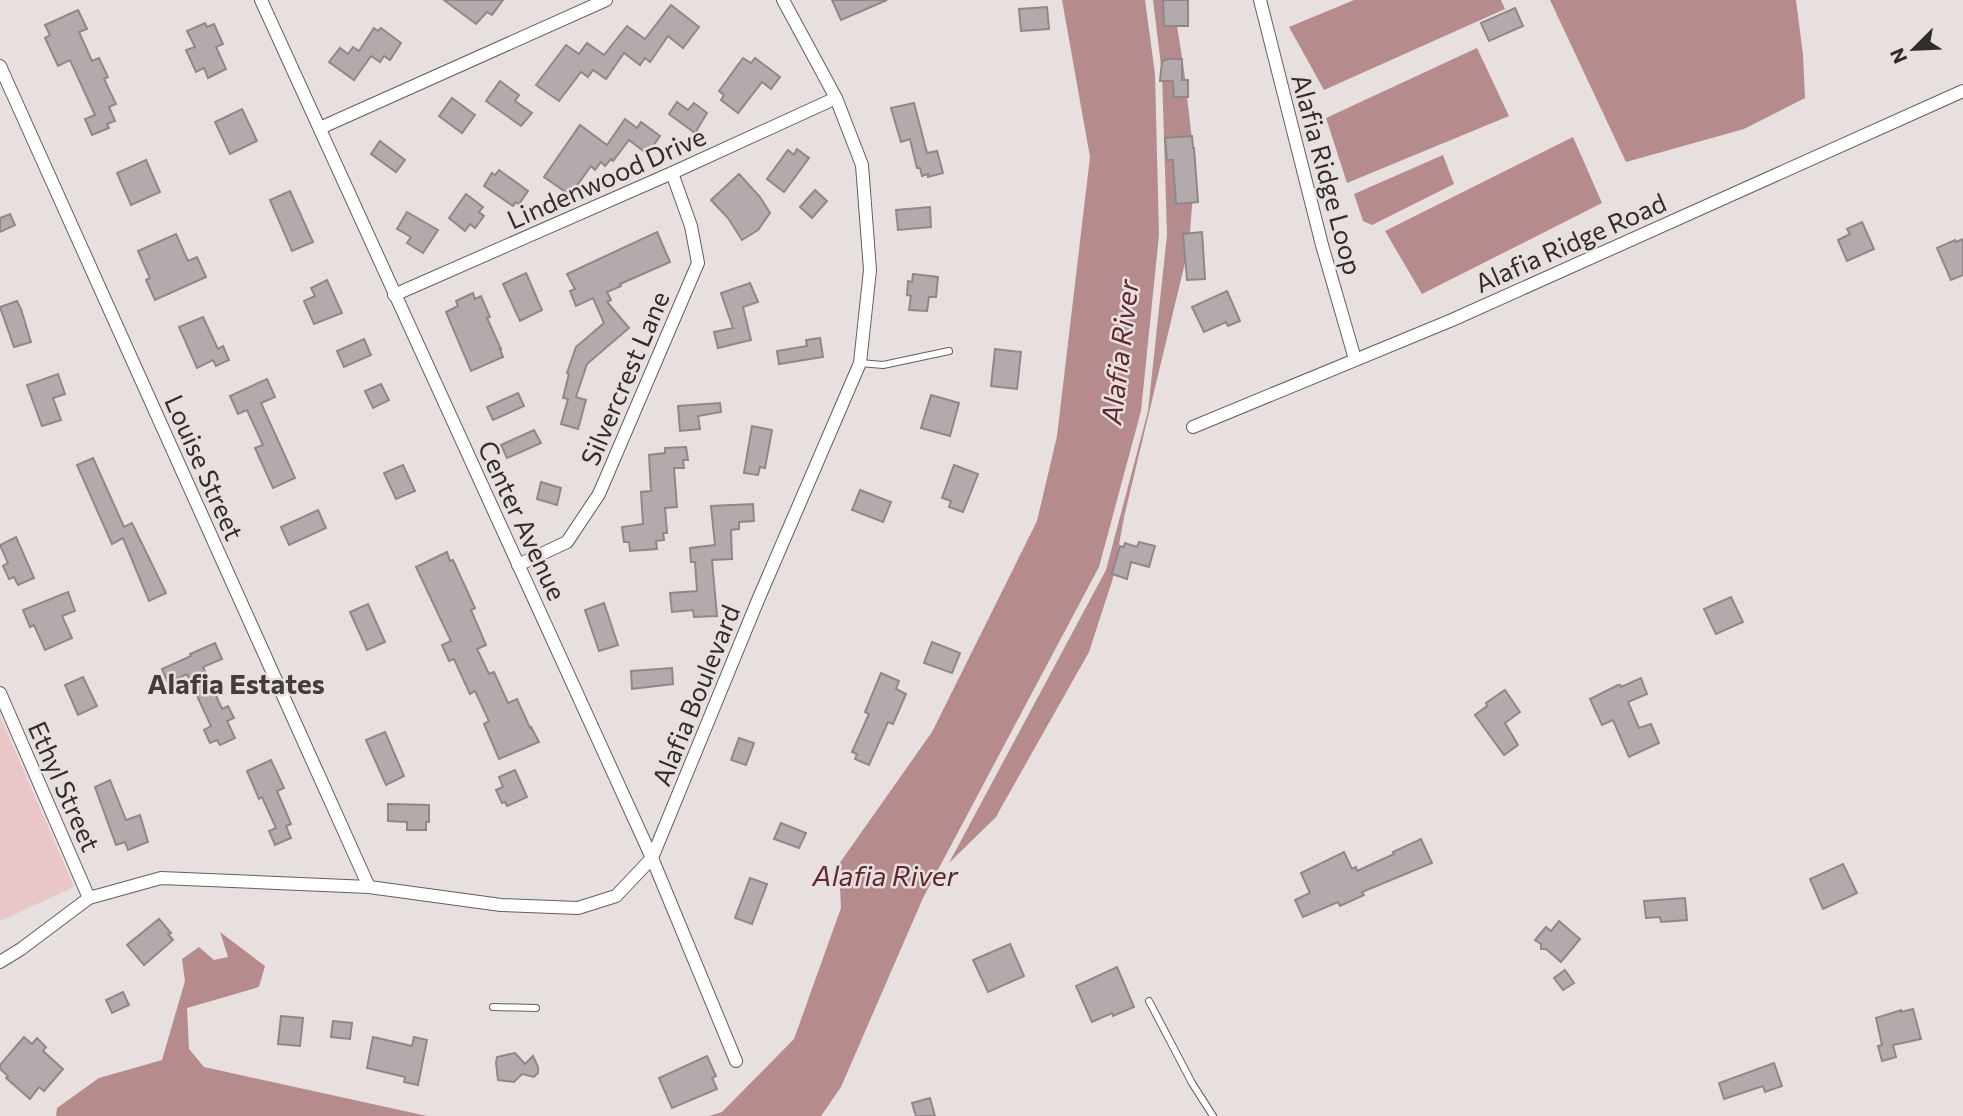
<svg xmlns="http://www.w3.org/2000/svg" width="1963" height="1116" font-family="Commissioner,sans-serif">
<rect width="100%" height="100%" fill="#e8dfdf"/>
<!-- green -->
<polygon fill="#e9c7c9" points="0,716 74,887 0,921"/>
<!-- water -->
<g fill="#b58b8d">
<polygon points="1062,0 1145,0 1155,74 1159,235 1141,411 1099,567 923,898 841,1087 821,1116 709,1116 722,1112 794,1039 841,908 839,864 932,732 1037,521 1057,436 1090,157"/>
<polygon points="1153,0 1173,0 1184,70 1195,166 1189,246 1124,517 1113,578 1089,652 1002,806 996,817 949,863 1106,570 1148,411 1167,235 1162,73"/>
<polygon points="1354,0 1501,0 1505,9 1324,90 1289,27"/>
<polygon points="1550,0 1796,0 1803,55 1805,98 1744,129 1626,162"/>
<polygon points="1477,48 1509,116 1347,183 1326,118"/>
<polygon points="1573,137 1602,203 1422,294 1385,231"/>
<polygon points="1443,155 1454,184 1372,225 1363,221 1354,194"/>
<polygon points="220,932 265,966 259,987 187,1008 189,1049 204,1067 427,1116 56,1116 57,1108 99,1078 162,1060 185,981 182,959 199,947 214,960 228,957"/>
</g>
<!-- building -->
<g fill="#b3aaab" stroke="#908888" stroke-width="2">
<polygon points="444,0 503,0 492,15 487,12 476,24"/>
<polygon points="832,0 887,0 841,20"/>
<polygon points="1163,0 1188,0 1188,26 1164,26"/>
<polygon points="671,5 699,27 683,48 668,36 650,62 645,58 640,65 624,53 606,79 593,70 588,77 581,72 559,101 536,85 566,45 579,54 587,43 604,55 627,26 645,39"/>
<polygon points="1047,7 1049,29 1021,31 1019,9"/>
<polygon points="1515,8 1523,26 1489,41 1481,23"/>
<polygon points="78,10 87,29 79,32 92,61 99,58 108,77 104,79 116,104 109,107 115,121 107,124 109,128 92,135 85,119 95,115 70,60 58,66 45,38 50,35 45,25"/>
<polygon points="205,23 207,27 214,24 223,44 216,47 226,69 208,78 204,68 196,72 186,50 195,47 187,31"/>
<polygon points="374,28 378,31 381,28 401,43 390,60 384,56 380,62 371,56 354,80 329,62 340,48 348,54 353,47 359,51"/>
<polygon points="743,58 751,63 755,58 780,77 771,89 762,82 738,113 721,100 724,95 719,91"/>
<polygon points="1168,59 1182,59 1182,80 1188,80 1188,97 1174,97 1173,81 1160,81 1162,61"/>
<polygon points="500,81 519,95 515,101 532,113 521,126 486,101"/>
<polygon points="452,98 475,115 462,133 439,116"/>
<polygon points="677,102 688,110 694,103 707,113 695,133 669,114"/>
<polygon points="914,103 927,153 937,151 943,173 928,177 928,174 922,176 920,168 917,168 910,139 901,142 891,108"/>
<polygon points="242,109 257,141 230,154 215,122"/>
<polygon points="625,119 637,128 641,122 660,136 651,149 649,148 646,153 629,140 613,161 611,159 605,166 601,162 595,170 591,166 570,195 544,177 580,125 607,145"/>
<polygon points="1192,136 1193,148 1194,148 1198,202 1176,204 1173,160 1167,160 1165,138"/>
<polygon points="380,141 405,160 396,172 371,154"/>
<polygon points="797,149 809,158 784,192 767,179 788,150 794,155"/>
<polygon points="146,160 160,192 131,205 117,173"/>
<polygon points="499,170 528,191 519,204 516,202 513,206 484,186 492,173 495,175"/>
<polygon points="739,174 760,197 770,213 758,230 742,240 728,218 711,200"/>
<polygon points="815,190 827,201 812,218 800,207"/>
<polygon points="290,191 313,242 292,251 270,200"/>
<polygon points="466,194 483,207 479,212 484,216 475,228 470,224 465,231 449,218"/>
<polygon points="930,207 931,227 898,230 896,210"/>
<polygon points="407,212 438,230 423,253 407,243 411,237 397,229"/>
<polygon points="10,214 15,225 0,232 0,218"/>
<polygon points="1862,222 1874,249 1847,261 1838,240 1850,234 1847,229"/>
<polygon points="657,232 670,262 620,284 621,286 607,292 611,300 607,302 629,328 587,364 576,397 586,400 578,429 561,424 568,399 563,398 569,374 567,373 576,347 604,323 593,298 576,306 570,291 575,289 567,274"/>
<polygon points="1202,232 1205,279 1187,280 1183,234"/>
<polygon points="176,234 188,261 197,257 206,277 155,300 146,280 150,278 138,251"/>
<polygon points="1963,239 1963,275 1951,280 1937,248 1955,240 1956,242"/>
<polygon points="526,273 542,310 520,321 503,284"/>
<polygon points="913,274 938,277 936,297 929,297 927,311 909,310 911,296 907,295 908,281 912,282"/>
<polygon points="327,280 342,313 314,324 304,301 315,296 311,288"/>
<polygon points="750,283 758,302 743,307 751,340 718,348 714,332 733,328 721,293"/>
<polygon points="1227,291 1240,321 1228,326 1226,322 1204,332 1192,307"/>
<polygon points="473,293 475,299 481,296 490,317 487,318 501,349 500,349 503,357 471,371 446,312 458,306 456,301"/>
<polygon points="17,301 21,309 31,342 14,347 0,307"/>
<polygon points="203,317 218,349 223,346 229,360 216,366 213,360 197,368 179,327"/>
<polygon points="820,338 823,357 779,364 777,351 807,346 806,340"/>
<polygon points="364,339 371,355 344,367 337,351"/>
<polygon points="995,349 1021,352 1017,389 991,386"/>
<polygon points="58,374 65,394 53,398 61,420 42,426 27,385"/>
<polygon points="267,379 275,397 261,403 295,478 273,488 255,448 263,445 247,410 238,414 230,396"/>
<polygon points="381,384 389,400 373,408 365,391"/>
<polygon points="518,393 524,406 493,420 487,407"/>
<polygon points="931,395 959,403 950,436 921,428"/>
<polygon points="720,403 721,412 698,416 700,429 680,431 678,406"/>
<polygon points="752,426 772,430 765,468 760,467 758,475 744,473"/>
<polygon points="534,430 541,443 507,458 501,445"/>
<polygon points="686,447 688,460 683,460 684,468 674,468 677,507 665,508 667,533 663,533 664,540 656,541 657,549 630,551 629,542 624,542 622,527 643,524 641,492 651,491 649,455 665,453 665,448"/>
<polygon points="93,458 124,527 132,523 166,593 149,601 123,538 112,544 77,465"/>
<polygon points="403,465 415,491 396,499 384,473"/>
<polygon points="954,465 978,474 963,512 949,507 951,501 942,498"/>
<polygon points="541,482 561,488 557,505 537,499"/>
<polygon points="860,490 891,502 883,522 852,510"/>
<polygon points="753,504 754,521 739,522 739,529 731,530 732,559 712,560 717,616 694,617 693,610 672,612 670,593 697,591 695,562 691,562 690,548 715,545 711,506"/>
<polygon points="318,510 326,528 289,545 281,527"/>
<polygon points="16,537 34,578 18,585 14,577 9,579 3,566 8,563 0,545"/>
<polygon points="1139,542 1155,546 1149,567 1131,562 1127,579 1112,574 1120,546 1124,547 1125,543 1137,547"/>
<polygon points="447,552 450,561 453,560 475,608 471,610 486,645 477,649 489,674 494,672 508,703 517,699 530,728 531,727 539,742 499,759 484,724 489,721 475,691 470,694 454,659 449,661 442,645 451,641 416,567"/>
<polygon points="68,592 75,611 62,616 72,638 45,650 34,625 30,627 23,610"/>
<polygon points="1731,597 1743,622 1716,634 1704,609"/>
<polygon points="604,603 618,645 599,651 585,610"/>
<polygon points="368,604 385,642 367,650 350,612"/>
<polygon points="932,642 960,653 952,673 924,663"/>
<polygon points="215,643 222,659 203,667 222,709 228,706 234,718 227,721 235,738 220,745 217,740 210,743 204,730 211,726 187,674 168,683 162,669 191,656 190,654"/>
<polygon points="672,668 673,684 632,689 631,671"/>
<polygon points="881,673 899,681 896,689 906,694 893,724 888,722 869,765 855,759 857,754 852,752 869,714 865,712"/>
<polygon points="83,677 97,706 78,715 65,685"/>
<polygon points="1641,678 1647,694 1628,702 1639,728 1651,724 1659,743 1629,757 1613,720 1602,725 1590,699 1618,685 1620,685 1621,687"/>
<polygon points="1505,690 1520,712 1505,723 1518,745 1504,755 1475,715 1487,706 1486,703"/>
<polygon points="385,732 404,776 386,785 366,740"/>
<polygon points="739,738 754,743 746,765 731,760"/>
<polygon points="271,760 284,788 277,791 291,824 286,826 291,838 275,845 269,831 276,828 262,797 259,799 247,771"/>
<polygon points="515,770 527,797 507,806 505,802 502,803 496,790 503,787 499,777"/>
<polygon points="110,780 126,820 140,815 148,842 128,850 125,842 116,845 95,787"/>
<polygon points="388,804 429,805 429,822 426,822 426,830 407,830 407,822 388,821"/>
<polygon points="781,823 806,833 799,848 774,839"/>
<polygon points="1421,839 1432,863 1362,892 1364,895 1340,906 1338,902 1303,917 1295,900 1310,893 1301,873 1344,852 1352,869 1356,867 1357,871 1394,854 1393,852"/>
<polygon points="1843,864 1857,893 1823,909 1810,879"/>
<polygon points="750,878 767,884 752,924 735,918"/>
<polygon points="1685,898 1687,920 1661,922 1660,917 1646,918 1644,901"/>
<polygon points="159,919 171,933 168,934 173,940 144,965 127,945"/>
<polygon points="1559,921 1580,939 1561,962 1546,949 1541,949 1541,944 1535,940 1546,927 1551,931"/>
<polygon points="1010,944 1024,976 988,992 973,960"/>
<polygon points="1117,967 1134,1007 1113,1016 1112,1013 1092,1022 1076,986"/>
<polygon points="1565,970 1574,983 1563,990 1554,978"/>
<polygon points="123,992 129,1005 112,1013 106,1000"/>
<polygon points="1913,1009 1921,1039 1893,1045 1896,1057 1882,1061 1878,1046 1882,1045 1876,1018 1901,1010 1901,1012"/>
<polygon points="281,1016 303,1018 300,1046 278,1044"/>
<polygon points="333,1021 352,1023 350,1039 331,1037"/>
<polygon points="24,1037 32,1044 37,1038 46,1047 43,1051 63,1069 44,1091 39,1087 30,1099 6,1078 8,1076 0,1069 0,1065"/>
<polygon points="373,1037 412,1046 414,1037 427,1040 418,1085 404,1082 405,1077 367,1068"/>
<polygon points="515,1053 525,1064 533,1056 538,1067 538,1073 534,1077 522,1074 514,1082 498,1080 496,1063 497,1057"/>
<polygon points="707,1056 716,1076 712,1078 717,1089 672,1108 659,1078"/>
<polygon points="1774,1063 1782,1086 1765,1092 1763,1086 1724,1099 1719,1083"/>
<polygon points="930,1098 935,1116 916,1116 912,1103"/>
</g>
<g fill="none" stroke-linecap="round" stroke-linejoin="round">
<defs>
<g id="lane">
<polyline points="860,363 883,365 949,351"/>
<polyline points="1149,1001 1192,1083 1213,1116"/>
<polyline points="493,1007 536,1008"/>
</g>
<g id="street">
<polyline points="261,0 652,858 736,1061"/>
<polyline points="1260,0 1322,245 1355,359"/>
<polyline points="0,66 369,887"/>
<polyline points="320,128 606,0"/>
<polyline points="394,295 672,173 836,98"/>
<polyline points="1193,427 1452,320 1963,91"/>
<polyline points="518,565 567,542 599,494 698,263 691,226 672,173"/>
<polyline points="0,693 89,898"/>
<polyline points="0,962 21,949 89,898 161,878 369,887 501,905 578,908 616,896 652,858 758,600 860,363 870,270 862,165 836,98 783,0"/>
</g>
</defs>
<!-- lane casing -->
<use href="#lane" stroke="#665e5e" stroke-width="8"/>
<!-- street casing -->
<use href="#street" stroke="#665e5e" stroke-width="14"/>
<!-- lane -->
<use href="#lane" stroke="#fff" stroke-width="6"/>
<!-- street -->
<use href="#street" stroke="#fff" stroke-width="12"/>
</g>
<g text-anchor="middle" dominant-baseline="central" stroke-width="5" stroke-linejoin="round" paint-order="stroke">
<!-- street labels -->
<g font-size="26" fill="#312d2d" stroke="#e8dfdf">
<text transform="translate(1328 174) rotate(75)">Alafia Ridge Loop</text>
<text transform="translate(606 177) rotate(-24)">Lindenwood Drive</text>
<text transform="translate(1570 242) rotate(-24)">Alafia Ridge Road</text>
<text transform="translate(624 378) rotate(-67)">Silvercrest Lane</text>
<text transform="translate(205 467) rotate(66)">Louise Street</text>
<text transform="translate(523 520) rotate(65)">Center Avenue</text>
<text transform="translate(695 695) rotate(-68)">Alafia Boulevard</text>
<text transform="translate(65 786) rotate(66)">Ethyl Street</text>
</g>
<!-- water labels -->
<g font-size="28" font-style="italic" fill="#60282e" stroke="#e8dfdf">
<text transform="translate(1119 352) rotate(-83)">Alafia River</text>
<text x="885" y="875">Alafia River</text>
</g>
<!-- neighbourhood labels -->
<g font-size="28" font-weight="bold" fill="#433c3c" stroke="#e8dfdf">
<text x="236" y="683">Alafia Estates</text>
</g>
</g>
<!-- north arrow -->
<g transform="translate(1914 49) rotate(246)" stroke="#e8dfdf" stroke-width="5" paint-order="stroke">
<path d="M0-5L12 26L0 18L-12 26Z" fill="#312d2d"/>
<text y="-10" font-size="19" font-weight="bold" text-anchor="middle" fill="#312d2d">N</text>
</g>
</svg>
